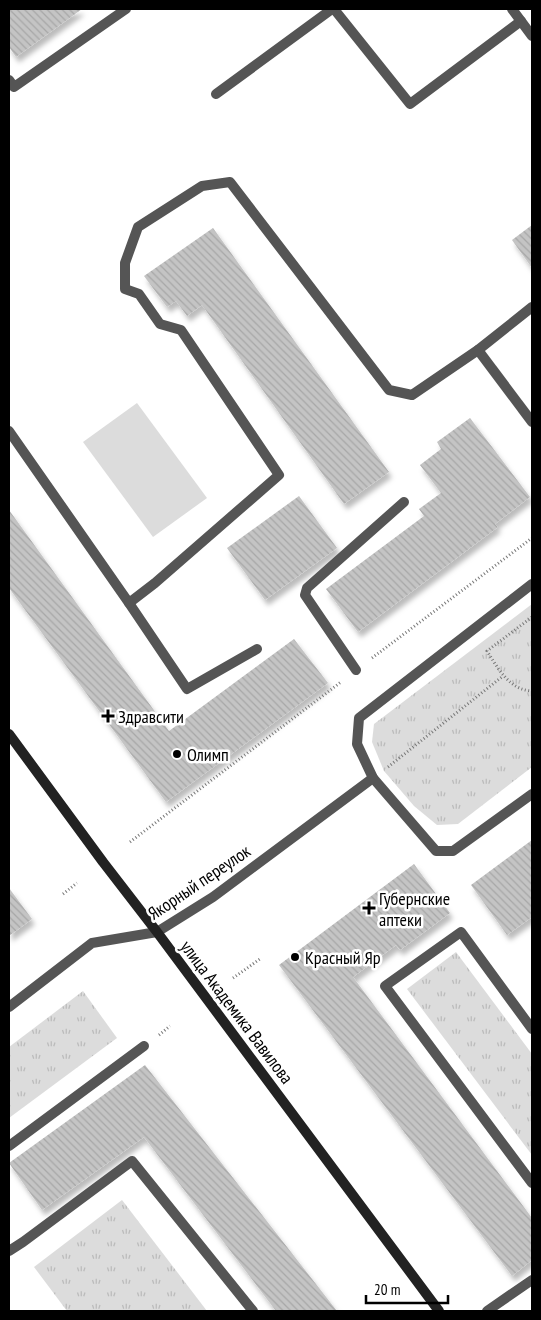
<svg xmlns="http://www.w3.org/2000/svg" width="541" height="1320" font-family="'PT Sans Narrow',sans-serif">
<defs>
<pattern id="park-tufts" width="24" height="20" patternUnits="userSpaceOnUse" patternTransform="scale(1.25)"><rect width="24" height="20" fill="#dcdcdc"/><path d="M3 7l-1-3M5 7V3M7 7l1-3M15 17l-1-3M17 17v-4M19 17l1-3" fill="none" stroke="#bbb"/></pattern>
<pattern id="building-back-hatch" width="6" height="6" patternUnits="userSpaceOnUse" patternTransform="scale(1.25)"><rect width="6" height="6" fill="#c4c4c4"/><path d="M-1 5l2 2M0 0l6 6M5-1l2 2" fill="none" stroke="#a7a7a7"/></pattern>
<filter id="shadow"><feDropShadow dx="3" dy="5.5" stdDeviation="2.5" flood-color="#0004"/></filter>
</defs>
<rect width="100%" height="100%" fill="#fff"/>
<!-- green -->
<polygon fill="#dcdcdc" points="137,403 207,498 153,537 83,442"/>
<!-- park -->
<g fill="url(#park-tufts)">
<polygon points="532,604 532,767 458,824 437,825 414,806 384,771 372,742 374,724"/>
<polygon points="456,952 532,1054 532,1155 407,989"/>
<polygon points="83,991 117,1038 9,1118 9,1047"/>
<polygon points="122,1200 207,1311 67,1311 34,1267"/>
</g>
<!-- building -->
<g fill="url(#building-back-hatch)" filter="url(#shadow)">
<polygon points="9,9 82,9 16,57 9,47"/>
<polygon points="532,225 532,268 512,240"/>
<polygon points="213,228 389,472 344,504 202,305 187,316 176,301 167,307 144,276"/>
<polygon points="470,418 530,497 495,524 498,527 358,632 326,589 424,516 419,509 441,493 420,465 441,449 437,442"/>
<polygon points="299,496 337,548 265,600 227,548"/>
<polygon points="9,510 169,731 294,639 328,683 166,802 9,588"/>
<polygon points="532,840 532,917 507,935 471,885"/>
<polygon points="414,864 450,913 400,950 396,945 353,977 532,1218 532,1260 512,1276 279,965"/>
<polygon points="9,888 32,919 9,936"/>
<polygon points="145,1065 337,1311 276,1311 144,1137 42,1210 9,1163"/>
</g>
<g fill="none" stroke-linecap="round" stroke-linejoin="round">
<!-- path -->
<g stroke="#777" stroke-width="3" stroke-dasharray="1 2.5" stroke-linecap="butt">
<path d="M532 617 487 651C498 668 509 690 532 691"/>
<polyline points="372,658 532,538"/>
<polyline points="388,767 503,676"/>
<polyline points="130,842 341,682"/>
<polyline points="63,894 77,883"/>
<polyline points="233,978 260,959"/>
<polyline points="159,1035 170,1026"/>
</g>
<!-- lane -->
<g stroke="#555" stroke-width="10">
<polyline points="334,9 410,104 521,21"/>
<polyline points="512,9 532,36"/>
<polyline points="9,80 14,87 126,9"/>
<polyline points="216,94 332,9"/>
<polyline points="478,350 532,422"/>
<polyline points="9,431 129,603 187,689 257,649"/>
<polyline points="532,584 359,718 357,744 373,778 436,851 453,851 532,794"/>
<polyline points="129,603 155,583 279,475 181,330 160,324 139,294 125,289 125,263 138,227 202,186 230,182 389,390 412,395 478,350 532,307"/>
<polyline points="356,670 305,595 307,588 404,502"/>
<polyline points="532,1029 461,932 385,986 532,1183"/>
<polyline points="9,1146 144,1046"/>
<polyline points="9,1251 23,1242 132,1161 253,1311"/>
<polyline points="487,1311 532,1280"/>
</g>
<!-- street -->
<polyline stroke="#555" stroke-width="10" points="9,1007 92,943 157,932 213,897 373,778"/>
<!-- secondary -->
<polyline stroke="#222" stroke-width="10" points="9,734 103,862 157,932 439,1311"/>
</g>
<!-- markers -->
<g fill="#000" stroke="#fff" stroke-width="2">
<path d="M105.5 708.5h5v5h5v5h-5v5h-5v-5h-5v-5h5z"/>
<circle cx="177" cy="754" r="5"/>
<path d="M366.5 900.5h5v5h5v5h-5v5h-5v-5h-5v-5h5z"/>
<circle cx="295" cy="957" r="5"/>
</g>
<g text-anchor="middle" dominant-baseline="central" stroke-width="5" stroke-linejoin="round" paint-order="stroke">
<!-- poi labels -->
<g font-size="18" fill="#000" stroke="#fff" text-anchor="start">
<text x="118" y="716">Здравсити</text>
<text x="187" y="754">Олимп</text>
<text x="379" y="898">Губернские<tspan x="379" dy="21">аптеки</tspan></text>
<text x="305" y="957">Красный Яр</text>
</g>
<!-- street labels -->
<g font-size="18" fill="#000" stroke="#fff">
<text transform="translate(199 882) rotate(-34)">Якорный переулок</text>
<text transform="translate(237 1012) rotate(53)">улица Академика Вавилова</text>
</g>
</g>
<!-- border -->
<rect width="541" height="1320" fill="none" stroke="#000000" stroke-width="20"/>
<!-- scale -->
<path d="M366 1295v8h82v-8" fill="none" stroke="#000000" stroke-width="2.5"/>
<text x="374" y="1295" font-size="15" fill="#000000" stroke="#ffffff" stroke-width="4" paint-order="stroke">20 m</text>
</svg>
